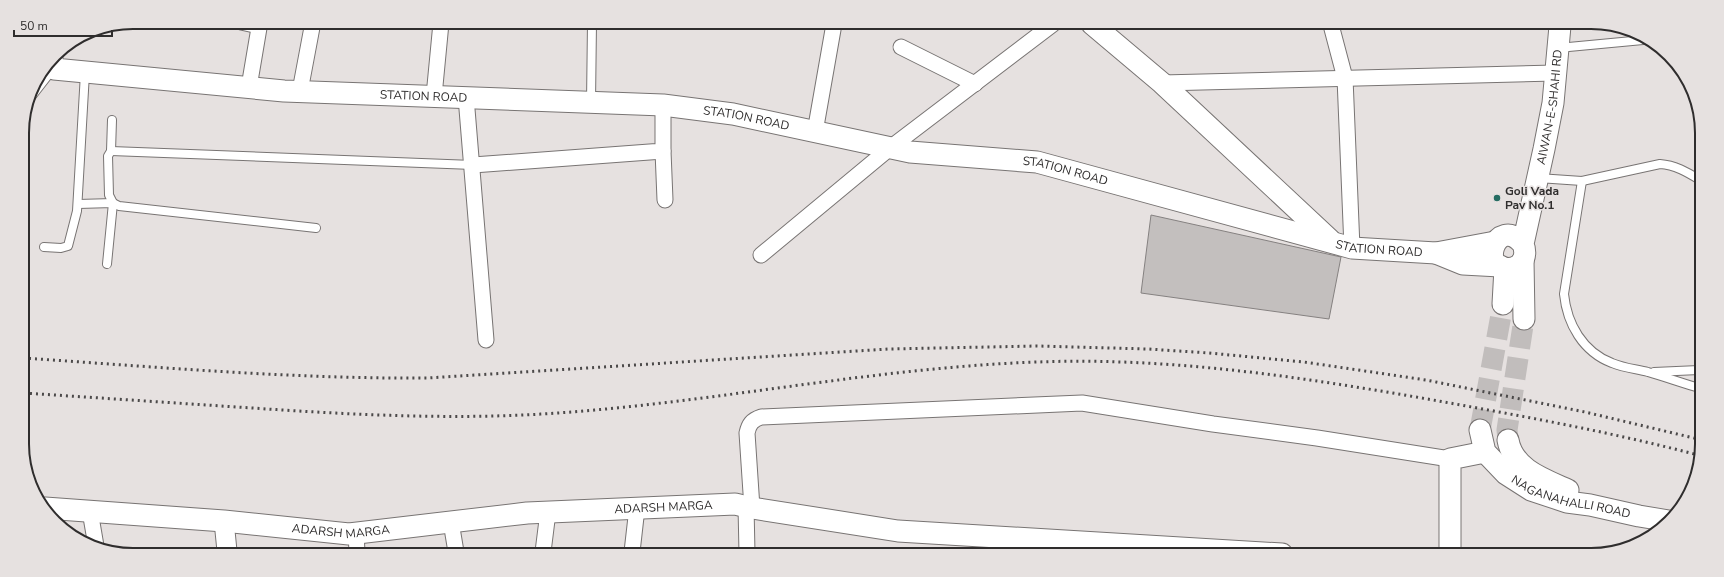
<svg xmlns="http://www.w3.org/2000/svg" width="1724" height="577" font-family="'Nunito Sans',sans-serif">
<rect width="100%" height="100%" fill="#e6e1e0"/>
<!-- building -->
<polygon fill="#c3bfbe" stroke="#858180" points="1151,215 1341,257 1329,319 1141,293"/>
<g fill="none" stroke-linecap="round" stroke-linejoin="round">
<!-- secondary-tunnel -->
<g stroke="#c1bdbc" stroke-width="21" stroke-dasharray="21 10" stroke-linecap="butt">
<polyline points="1480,430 1503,304"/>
<polyline points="1508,440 1507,430 1524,319"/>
</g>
<defs>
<g id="service">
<polyline points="1558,48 1643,40"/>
<polyline points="28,101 53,69"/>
<polyline points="591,102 592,23"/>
<polyline points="112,120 111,151 108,156 109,195 113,203 119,206 316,228"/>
<polyline points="111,151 473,165"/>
<path d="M1538 178 1582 181 1660 164C1675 165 1687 172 1700 180"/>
<path d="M1582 181 1564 294C1567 324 1583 352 1612 363 1624 368 1636 369 1648 372 1665 377 1682 383 1699 388"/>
<polyline points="78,204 113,203 107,264"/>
<polyline points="44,247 61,248 68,246 77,211 85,73"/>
<polyline points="1654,372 1699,370"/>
</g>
<g id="minor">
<polyline points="241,22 259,26"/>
<polyline points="1331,25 1345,78 1352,248"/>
<polyline points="901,47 975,84"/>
<polyline points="1162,83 1555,73"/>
<polyline points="249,87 260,22"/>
<polyline points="300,91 313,22"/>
<polyline points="434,96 441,23"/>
<polyline points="466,97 486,340"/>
<polyline points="815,132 834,24"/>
<polyline points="663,151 665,200"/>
<polyline points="473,165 663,151 663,105"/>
<polyline points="761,255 890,148 1053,24"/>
<polyline points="746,506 747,553"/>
<path d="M752 508 747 433C749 424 752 420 761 417L1082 403 1213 424 1317 438 1450 459"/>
<polyline points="90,511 96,546"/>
<polyline points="451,522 456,552"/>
<polyline points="356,533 357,552"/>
<polyline points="543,552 548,512"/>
<polyline points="632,552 637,508"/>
</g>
<polyline id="tertiary" points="224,521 227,551"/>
<g id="secondary">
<polyline points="1092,24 1162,83 1330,240"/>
<path id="s1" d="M52 59 54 69 284 91 663 105 733 114 910 152 1037 162 1352 248 1436 253 1495 242"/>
<path id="s2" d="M1523 244C1496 213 1476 274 1512 268 1524 266 1527 254 1523 244L1544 149 1553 103 1560 26"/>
<polyline points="1436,253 1463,264 1500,266"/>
<polyline points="1523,260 1524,319"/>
<polyline points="1503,304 1505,268"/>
<path id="s3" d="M1480 430 1485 452 1506 474 1531 490 1567 502 1590 505 1639 516 1669 521"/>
<path d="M1508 440C1513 469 1543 479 1568 490"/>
<path id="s4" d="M45 508 224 521 349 534 527 513 735 504 752 508 898 531 1282 554"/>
<polyline points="1450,554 1450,459 1485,452"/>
</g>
</defs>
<!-- service casing -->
<use href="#service" stroke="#787473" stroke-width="10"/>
<!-- minor casing -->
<use href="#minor" stroke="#787473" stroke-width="17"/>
<!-- tertiary casing -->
<use href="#tertiary" stroke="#787473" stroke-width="21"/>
<!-- secondary casing -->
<use href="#secondary" stroke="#787473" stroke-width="23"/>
<!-- service -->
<use href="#service" stroke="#fff" stroke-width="8"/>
<!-- minor -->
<use href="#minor" stroke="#fff" stroke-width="15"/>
<!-- tertiary -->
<use href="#tertiary" stroke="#fff" stroke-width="19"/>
<!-- secondary -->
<use href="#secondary" stroke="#fff" stroke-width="21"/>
<!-- rail -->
<g stroke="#4b4949" stroke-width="3" stroke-dasharray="2 4" stroke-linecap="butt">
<path d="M23 358C158 367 292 379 427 378L889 349 1037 346 1148 349 1209 353 1304 362 1426 380 1585 412 1698 439"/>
<path d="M24 393C100 398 176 403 252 408 342 414 432 419 523 415 695 407 864 368 1037 362 1170 357 1302 377 1433 400 1522 416 1611 432 1698 455"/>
</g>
</g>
<!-- markers -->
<circle fill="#256c62" stroke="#e6e1e0" stroke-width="1.5" cx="1497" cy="198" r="4"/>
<g text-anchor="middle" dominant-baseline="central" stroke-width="3" stroke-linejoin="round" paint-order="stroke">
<!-- street labels -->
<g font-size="12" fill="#2f2d2d" stroke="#e6e1e0">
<text stroke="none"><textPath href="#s1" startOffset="381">STATION ROAD</textPath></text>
<text stroke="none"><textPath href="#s2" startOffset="243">AIWAN-E-SHAHI RD</textPath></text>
<text stroke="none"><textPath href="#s1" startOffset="705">STATION ROAD</textPath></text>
<text stroke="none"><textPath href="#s1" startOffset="1029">STATION ROAD</textPath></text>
<text stroke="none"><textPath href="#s1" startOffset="1353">STATION ROAD</textPath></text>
<text stroke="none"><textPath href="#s3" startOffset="123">NAGANAHALLI ROAD</textPath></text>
<text stroke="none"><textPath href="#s4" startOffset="621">ADARSH MARGA</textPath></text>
<text stroke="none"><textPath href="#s4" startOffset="297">ADARSH MARGA</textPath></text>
</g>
<!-- poi labels -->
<g font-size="12" font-weight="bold" fill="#2f2d2d" stroke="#e6e1e0" text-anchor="start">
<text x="1505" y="191">Goli Vada<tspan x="1505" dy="14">Pav No.1</tspan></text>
</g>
</g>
<!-- crop -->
<path d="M0 0H1724V577H0ZM133 29H1591A104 104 0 0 1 1695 133V444A104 104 0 0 1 1591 548H133A104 104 0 0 1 29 444V133A104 104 0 0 1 133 29Z" fill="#e6e1e0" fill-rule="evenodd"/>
<path fill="none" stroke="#2f2d2d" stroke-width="2" d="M133 29H1591A104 104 0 0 1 1695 133V444A104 104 0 0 1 1591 548H133A104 104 0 0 1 29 444V133A104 104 0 0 1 133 29Z"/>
<!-- scale -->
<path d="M14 30v6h98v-6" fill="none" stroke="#2f2d2d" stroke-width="2"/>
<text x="20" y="30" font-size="12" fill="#2f2d2d" stroke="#e6e1e0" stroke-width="3" paint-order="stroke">50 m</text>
</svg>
